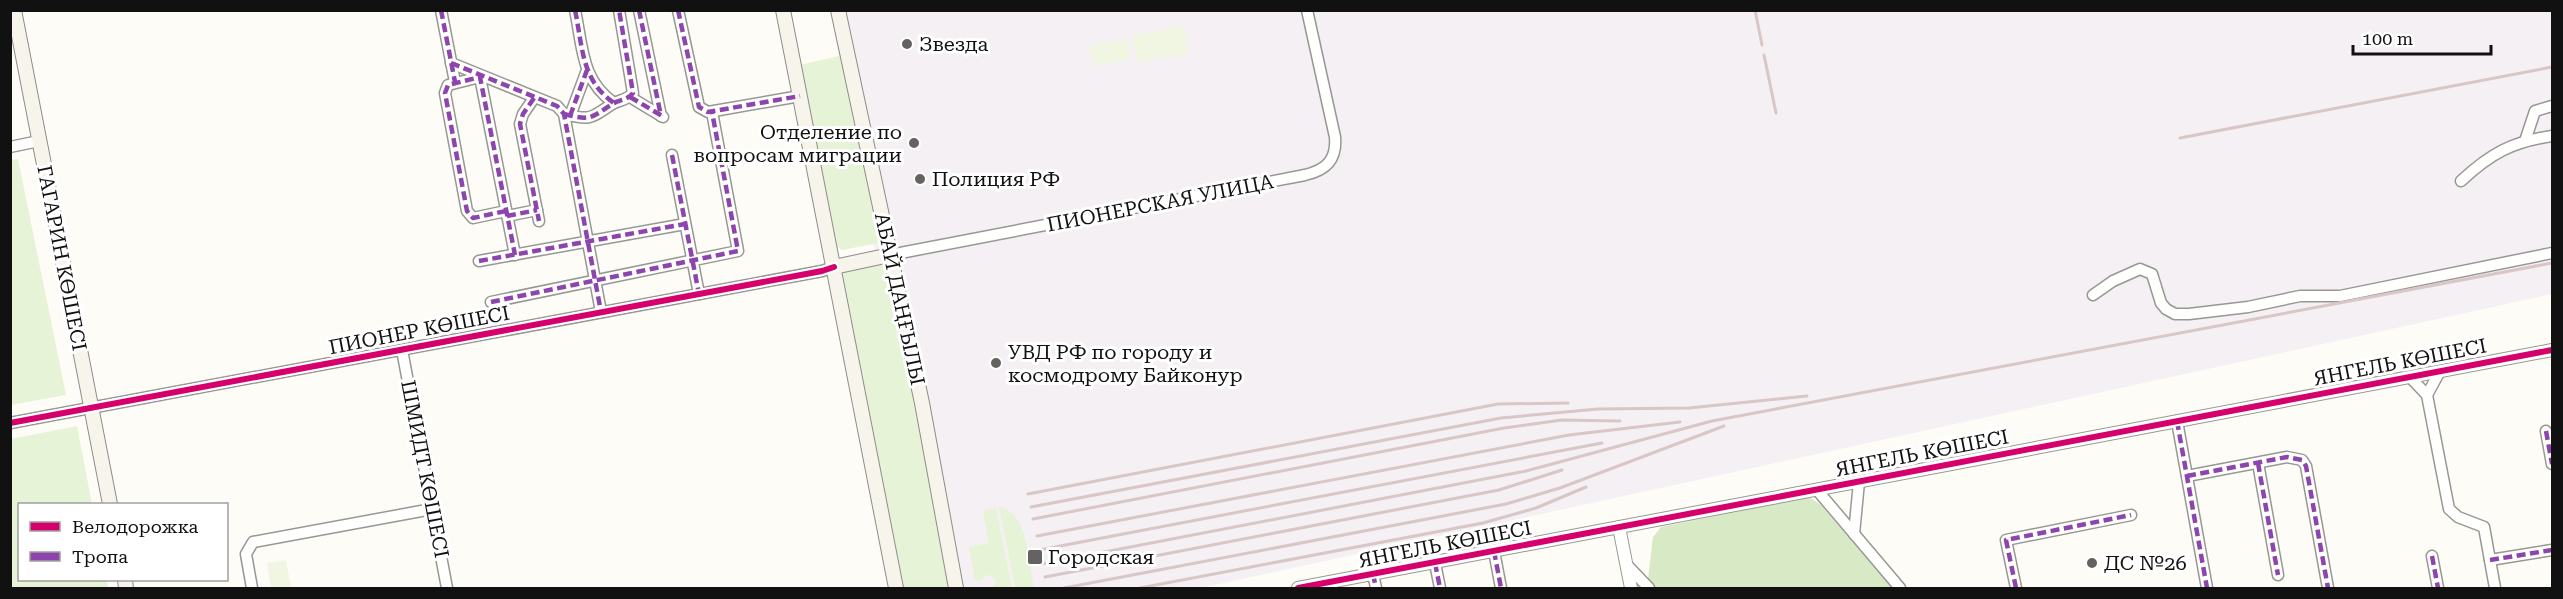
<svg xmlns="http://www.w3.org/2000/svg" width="2563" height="599" font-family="'Roboto Serif',serif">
<rect width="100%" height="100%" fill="#fdfcf7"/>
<!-- industrial -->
<polygon fill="#f5f0f3" points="830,11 2552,11 2552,294 1201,588 938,588"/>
<!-- green -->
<g fill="#e7f3d7">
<polygon points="844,55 882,237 879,243 842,250 834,244 799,65"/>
<polygon points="18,159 66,395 11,405 10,160"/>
<polygon points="883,262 887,263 952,588 901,588 840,279 846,269"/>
<polygon points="77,426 92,504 20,504 20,580 107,580 108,588 11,588 11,439"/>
<path d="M999 507C1028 511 1029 565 1034 588H1015Z"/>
<polygon points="996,508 1012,588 993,588 996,581 990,575 985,576 981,581 975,580 969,547 989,543 983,511"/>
</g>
<!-- forest -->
<polygon fill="#d8eac5" points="1809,497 1820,504 1892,588 1656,588 1648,579 1653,537 1661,527"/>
<!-- pitch -->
<g fill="#f0f6e1">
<polygon points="1184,26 1189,53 1137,62 1132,36"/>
<polygon points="1126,39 1130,59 1093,66 1089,46"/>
<polygon points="286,560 291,588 271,588 267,563"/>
</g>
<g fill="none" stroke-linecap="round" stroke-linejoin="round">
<defs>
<g id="minor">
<polyline points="441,10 455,82"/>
<path d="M575 10C583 48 581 80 614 103"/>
<polyline points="639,10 661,116"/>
<polyline points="678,10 699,107 708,112 800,96"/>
<polyline points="451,63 557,106 564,114 601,312"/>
<polyline points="630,97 663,117"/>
<polyline points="534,98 523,114 520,124 539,221"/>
<path d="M564 114C591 121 591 118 612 104 619 100 628 100 633 93L619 10"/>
<polyline points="570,116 587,70"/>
<polyline points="2525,141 2535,111 2552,106"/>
<polyline points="10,147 39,141"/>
<polyline points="672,155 699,294"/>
<path d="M2461 181C2491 153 2512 142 2552 136"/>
<polyline points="506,211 473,218 467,211 445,93 448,85 480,77 515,255"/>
<polyline points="507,216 537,210"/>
<path d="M890 255 1305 175C1326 170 1337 160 1335 137L1307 10"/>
<polyline points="479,261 685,224"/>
<polyline points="2093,295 2113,281 2140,269 2152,274 2161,303 2166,309 2175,314 2189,314 2248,307 2300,296 2340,296 2552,253"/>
<polyline points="491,302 738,251 712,112"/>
<polyline points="402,350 447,588"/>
<polyline points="2410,377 2427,395 2449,509 2458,517 2484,527 2495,588"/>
<polyline points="2427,395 2440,371"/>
<polyline points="2177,421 2207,588"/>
<polyline points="10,423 822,271 834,267"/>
<polyline points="2546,431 2552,464"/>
<polyline points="2258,463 2278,575"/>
<polyline points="2187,476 2287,457 2302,460 2306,466 2328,588"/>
<polyline points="1817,490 1900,588"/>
<polyline points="1854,534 1859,482"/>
<polyline points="1494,551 1501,588"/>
<polyline points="2432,556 2438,588"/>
<polyline points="2490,560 2552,550"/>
<polyline points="1435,563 1440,588"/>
<polyline points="1626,564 1649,588"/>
<polyline points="1373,574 1376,588"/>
<polyline points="252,588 246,554 253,542 432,509"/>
<polyline points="2016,588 2006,540 2131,515"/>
</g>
<g id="tertiary">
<polyline points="1619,527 1631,588"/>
<polyline points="1298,588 2552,350"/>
</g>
<g id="secondary">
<polyline points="14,10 110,504"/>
<polyline points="783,10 896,588"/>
<polyline points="838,10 922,403 956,588"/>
<polyline points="834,267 890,255"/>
<polyline points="125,580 126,588"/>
</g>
</defs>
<!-- minor casing -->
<use href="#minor" stroke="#979795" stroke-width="13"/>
<!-- tertiary casing -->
<use href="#tertiary" stroke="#979795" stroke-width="14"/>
<!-- secondary casing -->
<use href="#secondary" stroke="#8e8d8b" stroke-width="16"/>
<!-- minor -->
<use href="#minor" stroke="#fffffe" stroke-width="10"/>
<!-- tertiary -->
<use href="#tertiary" stroke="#fffffe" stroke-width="12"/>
<!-- secondary -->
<use href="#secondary" stroke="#f6f4eb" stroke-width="14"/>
<!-- rail -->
<g stroke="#d9c6c7" stroke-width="3">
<polyline points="1755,10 1762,45"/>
<polyline points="1764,55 1776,113"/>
<polyline points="2180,138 2552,67"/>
<polyline points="1028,494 1498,404 1568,403"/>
<polyline points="1031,507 1501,418 1598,409 1689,408 1807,396"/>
<polyline points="1033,519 1504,428 1562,420 1620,421"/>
<polyline points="1037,536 1569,435 1680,422"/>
<polyline points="1039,550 1602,443"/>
<polyline points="1042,564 1526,471 1712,421 2552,263"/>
<polyline points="1045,577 1499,490 1562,470"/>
<polyline points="1064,588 1506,504 1560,488 1724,426"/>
<polyline points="1140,588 1483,523 1536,508 1586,487"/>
</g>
<!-- quiet -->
<g stroke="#8e44ad" stroke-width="4.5" stroke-dasharray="9 4.5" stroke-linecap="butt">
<polyline points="441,10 455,82"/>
<path d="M575 10C583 48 581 80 614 103"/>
<polyline points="639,10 661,116"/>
<polyline points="678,10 699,107 708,112 800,96"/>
<polyline points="451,63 557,106 564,114 601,312"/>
<polyline points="630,97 664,117"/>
<polyline points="534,98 523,114 520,124 539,221"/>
<path d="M564 114C591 121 591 118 612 104 619 100 628 100 633 93L619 10"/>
<polyline points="570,116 587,70"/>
<polyline points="672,155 699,294"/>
<polyline points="506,211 473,218 467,211 445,93 448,85 480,77 515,255"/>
<polyline points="507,216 537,210"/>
<polyline points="479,261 685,224"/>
<polyline points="491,302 738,251 712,112"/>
<polyline points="2177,421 2207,588"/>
<polyline points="2546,431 2552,464"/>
<polyline points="2258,463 2278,575"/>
<polyline points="2187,476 2287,457 2302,460 2306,466 2328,588"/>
<polyline points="1494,551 1501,588"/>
<polyline points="2432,556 2438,588"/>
<polyline points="2490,560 2552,550"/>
<polyline points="1435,563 1440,588"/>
<polyline points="1373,574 1376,588"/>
<polyline points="2016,588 2006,540 2131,515"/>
</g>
<defs>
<g id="cycleway">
<polyline points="10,423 822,271 834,267"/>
<polyline points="1298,588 2552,350"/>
</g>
</defs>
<!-- cycleway casing -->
<use href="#cycleway" stroke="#fff" stroke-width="10"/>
<!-- cycleway -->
<use href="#cycleway" stroke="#d6006c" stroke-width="6"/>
</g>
<!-- markers -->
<g fill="#646362" stroke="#fff" stroke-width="2">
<circle cx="907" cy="44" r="6"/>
<circle cx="914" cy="143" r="6"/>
<circle cx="920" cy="179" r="6"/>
<circle cx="996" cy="363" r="6"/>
<rect x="1027" y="549" width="16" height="16" rx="3"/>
<circle cx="2092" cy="563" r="6"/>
</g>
<g text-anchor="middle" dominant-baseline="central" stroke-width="6" stroke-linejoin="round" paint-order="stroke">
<!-- poi labels -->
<g font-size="20" fill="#111" stroke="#fff" text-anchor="start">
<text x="919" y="44">Звезда</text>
<text x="902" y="132" text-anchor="end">Отделение по<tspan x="902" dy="23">вопросам миграции</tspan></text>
<text x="932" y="179">Полиция РФ</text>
<text x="1008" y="352">УВД РФ по городу и<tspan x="1008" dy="23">космодрому Байконур</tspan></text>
<text x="1048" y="557">Городская</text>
<text x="2104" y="563">ДС №26</text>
</g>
<!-- street labels -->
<g font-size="20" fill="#111" stroke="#fff">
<text transform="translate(1160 203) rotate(-11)">ПИОНЕРСКАЯ УЛИЦА</text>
<text transform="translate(62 258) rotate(79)">ГАГАРИН КӨШЕСІ</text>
<text transform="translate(900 299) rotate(78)">АБАЙ ДАҢҒЫЛЫ</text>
<text transform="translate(419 330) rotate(-11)">ПИОНЕР КӨШЕСІ</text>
<text transform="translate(2400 362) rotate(-11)">ЯНГЕЛЬ КӨШЕСІ</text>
<text transform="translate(1922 453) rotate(-11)">ЯНГЕЛЬ КӨШЕСІ</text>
<text transform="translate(425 469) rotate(79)">ШМИДТ КӨШЕСІ</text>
<text transform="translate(1445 544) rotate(-11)">ЯНГЕЛЬ КӨШЕСІ</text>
</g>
</g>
<!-- border -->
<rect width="2563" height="599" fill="none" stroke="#111111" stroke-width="24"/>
<!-- legend -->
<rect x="18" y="503" width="210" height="78" fill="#ffffff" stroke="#a0a0a0" stroke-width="1.5"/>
<rect x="30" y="522" width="30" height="9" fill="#d6006c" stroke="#a0a0a0" stroke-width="1.5"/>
<text x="72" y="533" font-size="18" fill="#111111">Велодорожка</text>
<rect x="30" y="552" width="30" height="9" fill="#8e44ad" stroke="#a0a0a0" stroke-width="1.5"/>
<text x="72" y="563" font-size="18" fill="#111111">Тропа</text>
<!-- scale -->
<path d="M2353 45v9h138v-9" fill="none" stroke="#111111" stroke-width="3"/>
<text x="2362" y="45" font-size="18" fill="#111111" stroke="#ffffff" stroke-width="4.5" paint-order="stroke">100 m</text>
</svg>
